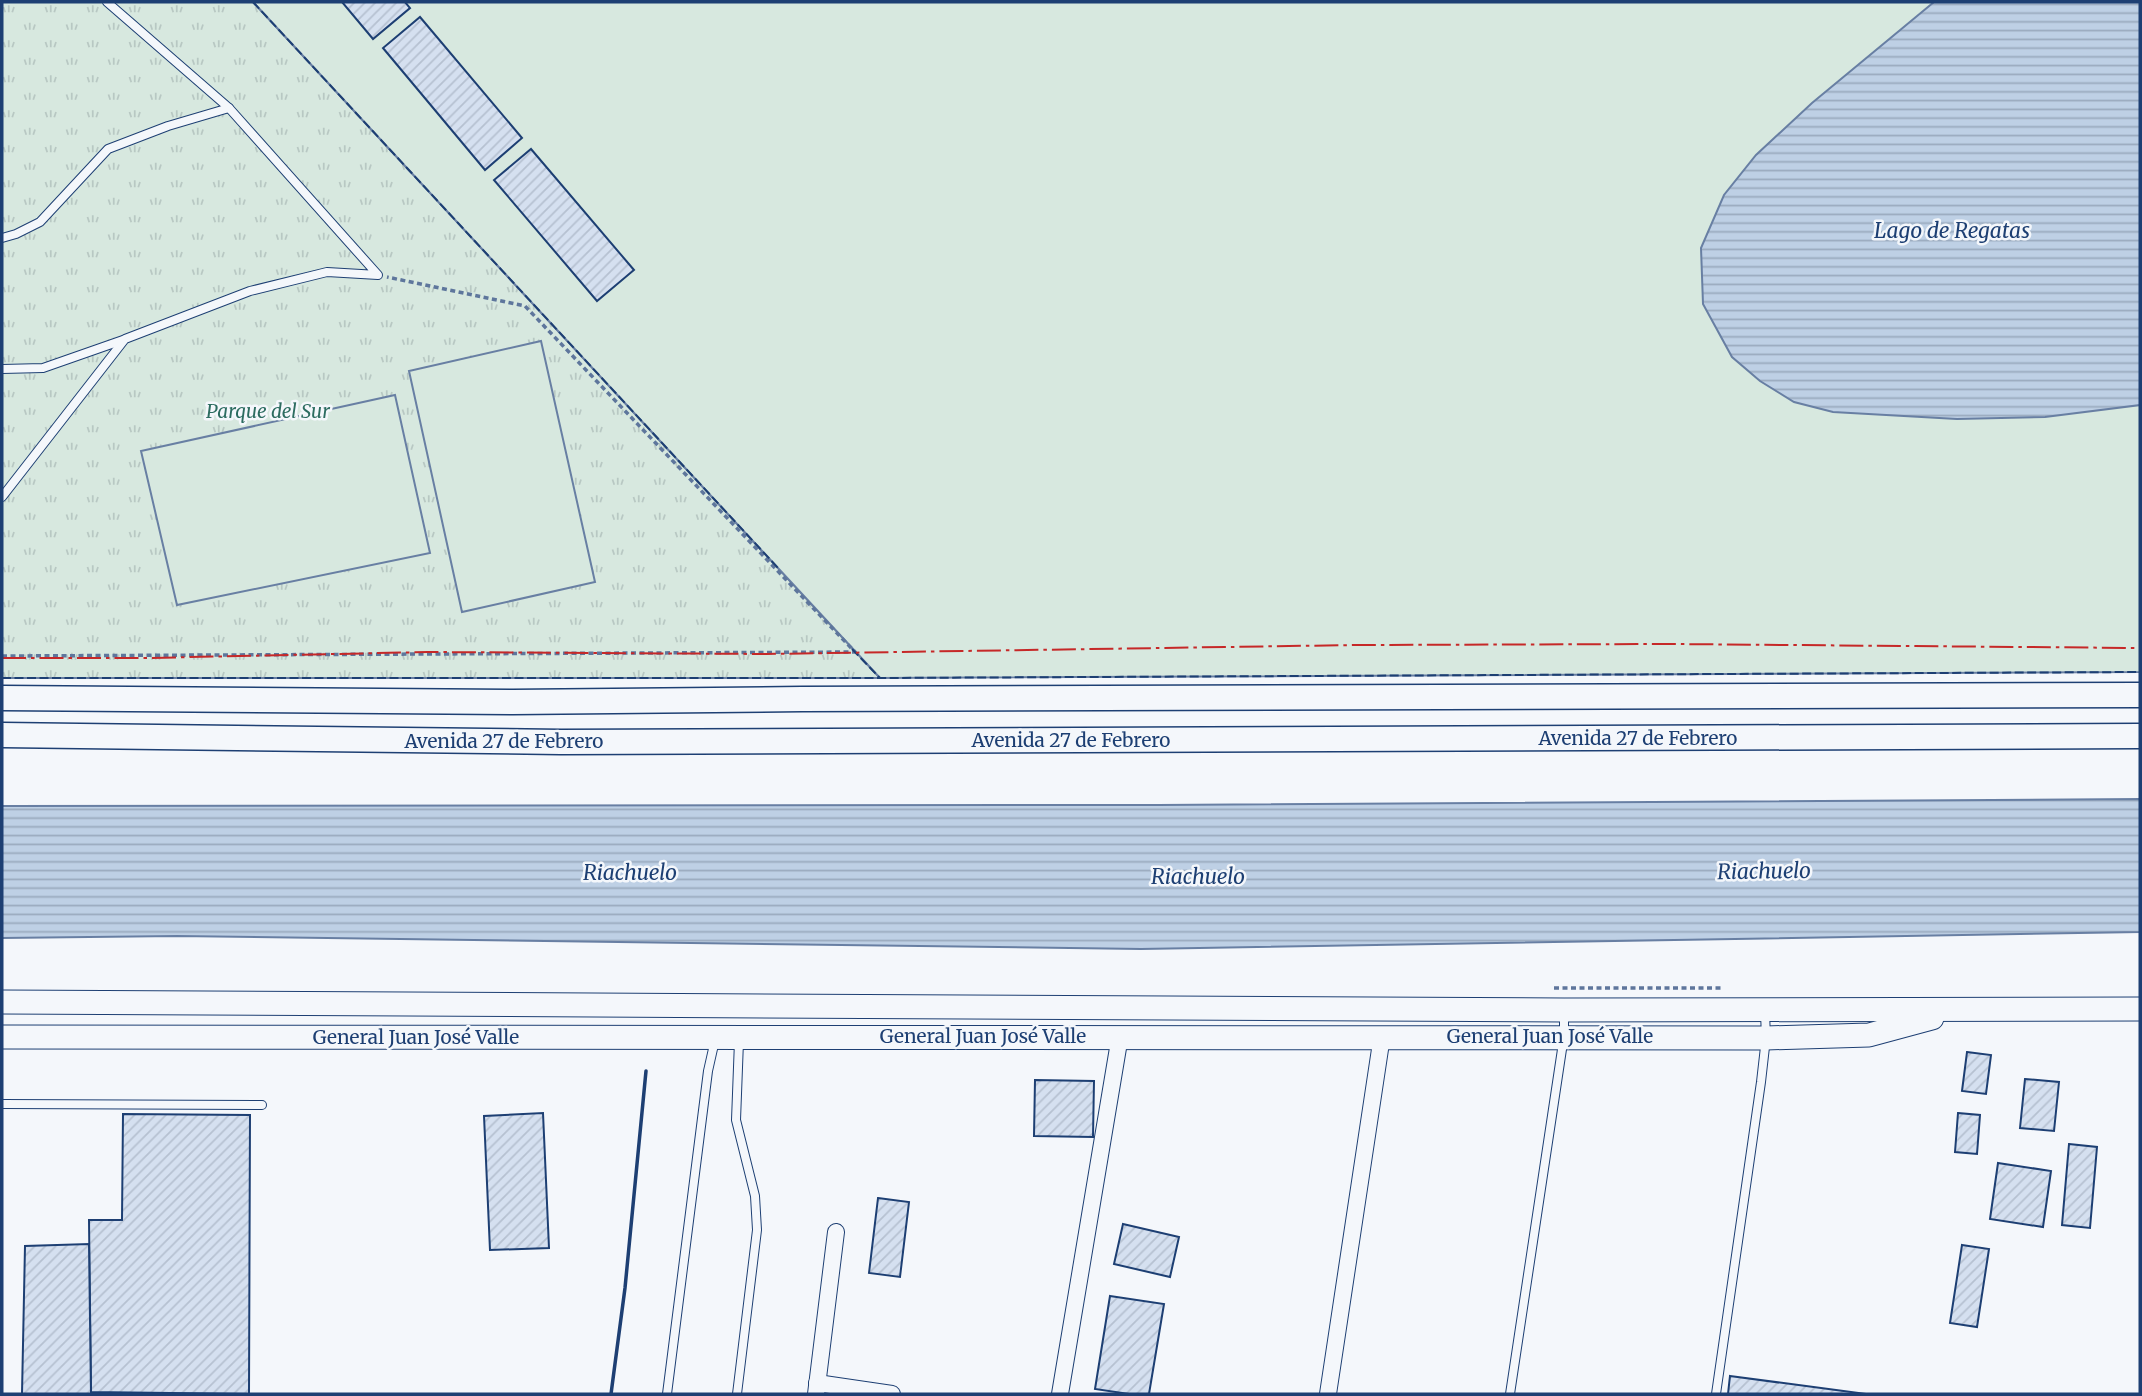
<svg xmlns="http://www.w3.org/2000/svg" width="2142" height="1396" font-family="Merriweather,serif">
<defs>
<pattern id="park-tufts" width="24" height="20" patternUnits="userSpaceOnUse" patternTransform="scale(1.75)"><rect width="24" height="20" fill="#d7e8df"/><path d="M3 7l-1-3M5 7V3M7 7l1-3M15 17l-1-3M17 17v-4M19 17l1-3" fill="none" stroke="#b8c8c3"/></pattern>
<pattern id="water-rules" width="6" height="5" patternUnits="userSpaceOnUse" patternTransform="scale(1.75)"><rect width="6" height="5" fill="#bed0e5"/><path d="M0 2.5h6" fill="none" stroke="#9aaabe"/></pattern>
<pattern id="building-hatch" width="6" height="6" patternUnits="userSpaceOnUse" patternTransform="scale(1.75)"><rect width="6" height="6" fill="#d5e0f0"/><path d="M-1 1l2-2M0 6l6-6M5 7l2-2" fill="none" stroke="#b6c1d1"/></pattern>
</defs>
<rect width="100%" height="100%" fill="#f4f7fb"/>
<!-- park -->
<polygon fill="url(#park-tufts)" stroke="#687fa3" stroke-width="2" points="2,2 253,2 880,678 2,678"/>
<!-- garden -->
<g fill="#d7e8df" stroke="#687fa3" stroke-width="2">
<polygon points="253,2 2140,2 2140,672 880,678"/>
<polygon points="541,341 595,582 462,612 409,371"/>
<polygon points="395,395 430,553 177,605 141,451"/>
</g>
<!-- water -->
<g fill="url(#water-rules)" stroke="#687fa3" stroke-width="2">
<polygon points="1934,2 2140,2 2140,405 2045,417 1957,419 1833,412 1794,402 1760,381 1732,357 1703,304 1701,248 1724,195 1756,155 1812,103"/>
<polygon points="2140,799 2140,932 1141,949 177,936 2,938 2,806 1158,805"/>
</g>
<!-- building -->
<g fill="url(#building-hatch)" stroke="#1d3f73" stroke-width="2">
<polygon points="342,2 405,2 410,8 373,39"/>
<polygon points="420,17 522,138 485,170 383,48"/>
<polygon points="531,149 634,270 597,301 494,180"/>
<polygon points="1967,1052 1991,1055 1986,1094 1962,1091"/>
<polygon points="2025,1079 2059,1082 2054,1131 2020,1128"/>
<polygon points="1035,1080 1094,1081 1093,1137 1034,1136"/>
<polygon points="543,1113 549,1248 490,1250 484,1116"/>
<polygon points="1958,1113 1980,1115 1977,1154 1955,1152"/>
<polygon points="123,1114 250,1115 249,1394 91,1392 89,1220 122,1220"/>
<polygon points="2069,1144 2097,1147 2090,1228 2062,1225"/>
<polygon points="1998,1163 2051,1171 2043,1227 1990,1219"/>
<polygon points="878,1198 909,1202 900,1277 869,1273"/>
<polygon points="1123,1224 1179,1237 1170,1277 1114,1264"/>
<polygon points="89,1244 91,1394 22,1394 25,1246"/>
<polygon points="1962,1245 1989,1249 1977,1327 1950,1323"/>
<polygon points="1110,1296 1164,1304 1149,1394 1129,1394 1095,1389"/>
<polygon points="1730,1376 1866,1394 1728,1394"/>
</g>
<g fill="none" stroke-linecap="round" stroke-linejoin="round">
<defs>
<g id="lane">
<polyline points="2,238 16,234 40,222 108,149 168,126 229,108"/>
<polyline points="2,369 43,368 123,340"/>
<polyline points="2,497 125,339 250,291 327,272 378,275 229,108 107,2"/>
<polyline points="2,1104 262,1105"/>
<polyline points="667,1394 708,1071 715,1040"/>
<polyline points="737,1394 757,1230 755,1196 736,1120 739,1041"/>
<polyline points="1510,1394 1564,1036 1564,1013"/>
<polyline points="1716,1394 1761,1082 1766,1038 1765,1012"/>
</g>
<g id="street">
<polyline points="817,1383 892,1394"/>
<polyline points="816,1394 836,1232"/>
<polyline points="1060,1394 1120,1036"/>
<polyline points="1328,1394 1382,1036"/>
</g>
<g id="secondary">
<polyline points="2,1002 1564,1010 2140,1009"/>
<polyline points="2,1037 1766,1038 1869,1035 1932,1018"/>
</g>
<g id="primary">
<polyline points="2,698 513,702 802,699 2140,695"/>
<polyline points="2,735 561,742 2140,736"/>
</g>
</defs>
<!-- lane casing -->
<use href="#lane" stroke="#1d3f73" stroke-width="10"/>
<!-- street casing -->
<use href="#street" stroke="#1d3f73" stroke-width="18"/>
<!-- secondary casing -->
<use href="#secondary" stroke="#1d3f73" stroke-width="25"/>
<!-- primary casing -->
<use href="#primary" stroke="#1d3f73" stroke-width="27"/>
<!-- path -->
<g stroke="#5e769c" stroke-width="3.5" stroke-dasharray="5 3.5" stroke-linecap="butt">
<polyline points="2,656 855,652 525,306 387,277"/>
<polyline points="1554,988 1721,988"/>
</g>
<!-- lane -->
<use href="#lane" stroke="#f4f7fb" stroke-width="8"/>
<!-- street -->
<use href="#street" stroke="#f4f7fb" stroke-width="16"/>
<!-- secondary -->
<use href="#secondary" stroke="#f4f7fb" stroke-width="23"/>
<!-- primary -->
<use href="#primary" stroke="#f4f7fb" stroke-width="24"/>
<!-- fence -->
<g stroke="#1d3f73" stroke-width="2" stroke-dasharray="9 3.5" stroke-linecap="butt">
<polyline points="253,2 779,569"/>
<polyline points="852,649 880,678 2140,672"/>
<polyline points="2,678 880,678"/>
</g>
<!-- wall -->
<polyline stroke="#1d3f73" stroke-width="3.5" points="611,1394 625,1288 646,1071"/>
<!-- power -->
<polyline stroke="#c62828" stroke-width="2" stroke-dasharray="24 5 3.5 5" stroke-linecap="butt" points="2,658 147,658 428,652 766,654 1358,645 1670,644 2140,648"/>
</g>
<g text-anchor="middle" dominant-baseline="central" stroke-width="5" stroke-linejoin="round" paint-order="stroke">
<!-- park labels -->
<g font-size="19" font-style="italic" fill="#2c6c60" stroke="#f4f7fb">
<text x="268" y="411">Parque del Sur</text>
</g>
<!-- street labels -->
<g font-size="19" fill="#1d3f73" stroke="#f4f7fb">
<text x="1638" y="738">Avenida 27 de Febrero</text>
<text x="1071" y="740">Avenida 27 de Febrero</text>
<text x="504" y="741">Avenida 27 de Febrero</text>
<text x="983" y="1036">General Juan José Valle</text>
<text x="1550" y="1036">General Juan José Valle</text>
<text x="416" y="1037">General Juan José Valle</text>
</g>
<!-- water labels -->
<g font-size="21" font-style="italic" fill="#1d3f73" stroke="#f4f7fb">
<text x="1952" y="230">Lago de Regatas</text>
<text transform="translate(1764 871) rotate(-1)">Riachuelo</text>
<text x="630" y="872">Riachuelo</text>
<text x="1198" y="876">Riachuelo</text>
</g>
</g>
<!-- border -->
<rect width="2142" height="1396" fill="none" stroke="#1d3f73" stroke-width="7"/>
</svg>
